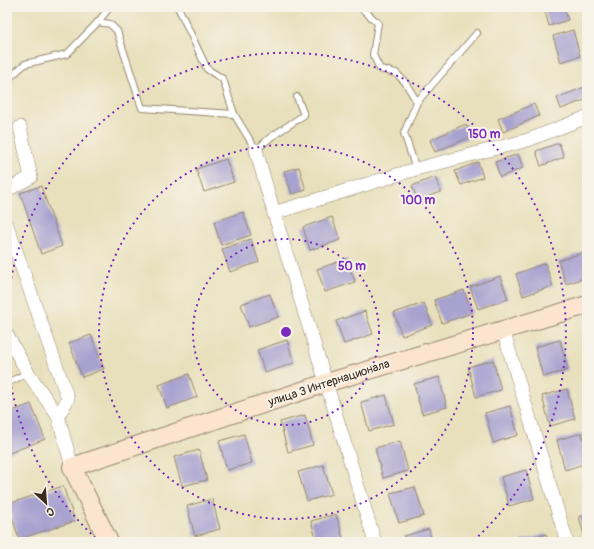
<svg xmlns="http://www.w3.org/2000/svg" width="594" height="549" font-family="Pangolin,sans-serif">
<rect width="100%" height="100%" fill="#f7f3e8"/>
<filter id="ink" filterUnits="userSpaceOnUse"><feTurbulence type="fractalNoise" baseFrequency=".025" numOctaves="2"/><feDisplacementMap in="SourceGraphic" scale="8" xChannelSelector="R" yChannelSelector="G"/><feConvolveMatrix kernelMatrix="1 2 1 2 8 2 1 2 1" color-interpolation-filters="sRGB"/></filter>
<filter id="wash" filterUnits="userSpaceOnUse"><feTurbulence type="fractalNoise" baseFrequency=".012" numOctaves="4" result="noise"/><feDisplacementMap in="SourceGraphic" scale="16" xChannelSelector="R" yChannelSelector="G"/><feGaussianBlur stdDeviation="0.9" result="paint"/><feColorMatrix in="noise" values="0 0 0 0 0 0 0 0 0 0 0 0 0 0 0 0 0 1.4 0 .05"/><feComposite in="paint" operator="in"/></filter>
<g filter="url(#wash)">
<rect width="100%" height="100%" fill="#e8e0bc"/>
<g id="blocks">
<!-- building -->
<g fill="#a8a2d0">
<polygon points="544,7 564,7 568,20 549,26"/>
<polygon points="573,30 580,56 561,62 553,36"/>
<polygon points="587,86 587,99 561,109 557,98"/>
<polygon points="534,104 539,116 503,132 498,119"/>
<polygon points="466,124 471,137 435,152 430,140"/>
<polygon points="559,143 564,157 541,166 536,151"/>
<polygon points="518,154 523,168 500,177 495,162"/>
<polygon points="226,159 234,182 204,192 196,169"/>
<polygon points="478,162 483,177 461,185 455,171"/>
<polygon points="299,167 306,190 292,194 284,171"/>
<polygon points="435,177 441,192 418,200 412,186"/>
<polygon points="41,186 62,246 41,254 20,193"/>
<polygon points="243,212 251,235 221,245 214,222"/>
<polygon points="332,217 340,240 310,250 303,227"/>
<polygon points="251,239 259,262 230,272 222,249"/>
<polygon points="587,251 587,277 566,284 558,261"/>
<polygon points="347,259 355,282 325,292 317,269"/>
<polygon points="545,263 553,286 523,296 516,274"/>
<polygon points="500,276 508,299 478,309 470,287"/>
<polygon points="464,290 472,313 442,323 434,300"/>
<polygon points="270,294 278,317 249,327 241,304"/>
<polygon points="424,303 432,325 402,336 394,313"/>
<polygon points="365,311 373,334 344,344 336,321"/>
<polygon points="91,335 104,369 82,377 69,343"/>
<polygon points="287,340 294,363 265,373 257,350"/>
<polygon points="560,340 568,370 543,377 535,347"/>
<polygon points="493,360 501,390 476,397 468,367"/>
<polygon points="189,374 197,397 167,408 159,385"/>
<polygon points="439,377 447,407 422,414 414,384"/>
<polygon points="567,389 575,419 550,426 542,396"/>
<polygon points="386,395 394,424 369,431 361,402"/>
<polygon points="31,404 45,439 7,454 7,413"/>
<polygon points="510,406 518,435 493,443 485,413"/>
<polygon points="305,415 313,445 288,452 280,422"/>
<polygon points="582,433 587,452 587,463 565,470 557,440"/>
<polygon points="244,434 252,463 227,470 219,441"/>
<polygon points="400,441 408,471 383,478 375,448"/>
<polygon points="199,450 207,480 182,486 174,457"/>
<polygon points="323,465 332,494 307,501 298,472"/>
<polygon points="526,470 534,499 509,506 501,477"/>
<polygon points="63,486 75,521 19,539 8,504"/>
<polygon points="415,487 424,516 399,523 390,493"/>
<polygon points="212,499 220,529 195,536 187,506"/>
<polygon points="336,514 344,542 317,542 311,521"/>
<polygon points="587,515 587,542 586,542 579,517"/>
<polygon points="429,529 432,542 405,542 404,536"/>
<polygon points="546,534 548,542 521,542 521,541"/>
</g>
</g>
</g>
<g filter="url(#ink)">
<use href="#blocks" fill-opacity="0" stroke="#92856d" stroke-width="1"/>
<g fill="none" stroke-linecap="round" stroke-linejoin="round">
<defs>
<g id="lane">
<polyline points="178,7 207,69 223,79 234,114 256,150 271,137 304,115 297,97"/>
<polyline points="360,7 378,23 373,55 380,69 396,73 405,82 417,102"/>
<polyline points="98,22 109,8 110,7"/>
<polyline points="7,80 25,64 67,54 98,22 110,24 117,31 142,108 234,114"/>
<polyline points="416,169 404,133 417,102 477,33"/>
<polyline points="7,383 28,373"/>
</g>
<g id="street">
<polyline points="587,7 587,8"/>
<polyline points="256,150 274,213 375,542"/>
<polyline points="7,190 31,177 20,127"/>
<polyline points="274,213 416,169 528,140 587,117"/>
<polyline points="7,225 68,399 58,416"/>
<polyline points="503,330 567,542"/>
<polyline points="7,335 28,373 58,416 72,467"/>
</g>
<polyline id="secondary" points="109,542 72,467 326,383 587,305"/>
</defs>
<!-- lane casing -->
<use href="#lane" stroke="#92856d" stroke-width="8"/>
<!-- street casing -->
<use href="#street" stroke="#92856d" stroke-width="14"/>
<!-- secondary casing -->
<use href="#secondary" stroke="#92856d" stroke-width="20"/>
<!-- lane -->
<use href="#lane" stroke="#fff" stroke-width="6"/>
<!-- street -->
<use href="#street" stroke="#fff" stroke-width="13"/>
<!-- secondary -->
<use href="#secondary" stroke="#fbe5cf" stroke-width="18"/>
</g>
</g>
<!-- distance rings -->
<g fill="none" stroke="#7b2cbf" stroke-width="2" stroke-dasharray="2 4">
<circle cx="286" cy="332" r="93"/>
<circle cx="286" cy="332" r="187"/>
<path d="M100 542A280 280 0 0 1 7 356M7 308A280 280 0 1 1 472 542"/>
</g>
<g text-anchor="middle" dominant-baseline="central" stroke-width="4" stroke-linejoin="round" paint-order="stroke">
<!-- street labels -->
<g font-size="12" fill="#3b2a1e" stroke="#f7f3e8">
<text transform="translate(329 383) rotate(-18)">улица 3 Интернационала</text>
</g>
</g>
<circle cx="286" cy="332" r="6" fill="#7b2cbf" stroke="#f7f3e8" stroke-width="2"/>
<g font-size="12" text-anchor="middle" font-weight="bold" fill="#7b2cbf" stroke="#f7f3e8" stroke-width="4" stroke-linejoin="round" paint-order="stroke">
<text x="484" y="138">150 m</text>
<text x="418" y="204">100 m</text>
<text x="352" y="270">50 m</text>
</g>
<!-- margin -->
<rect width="594" height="549" fill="none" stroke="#f7f3e8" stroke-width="24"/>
<!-- north arrow -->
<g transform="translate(46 503) rotate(154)" stroke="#f7f3e8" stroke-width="3" paint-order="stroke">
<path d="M0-3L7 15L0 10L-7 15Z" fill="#3b2a1e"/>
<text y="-6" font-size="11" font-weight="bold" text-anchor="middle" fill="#3b2a1e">С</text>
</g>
</svg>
